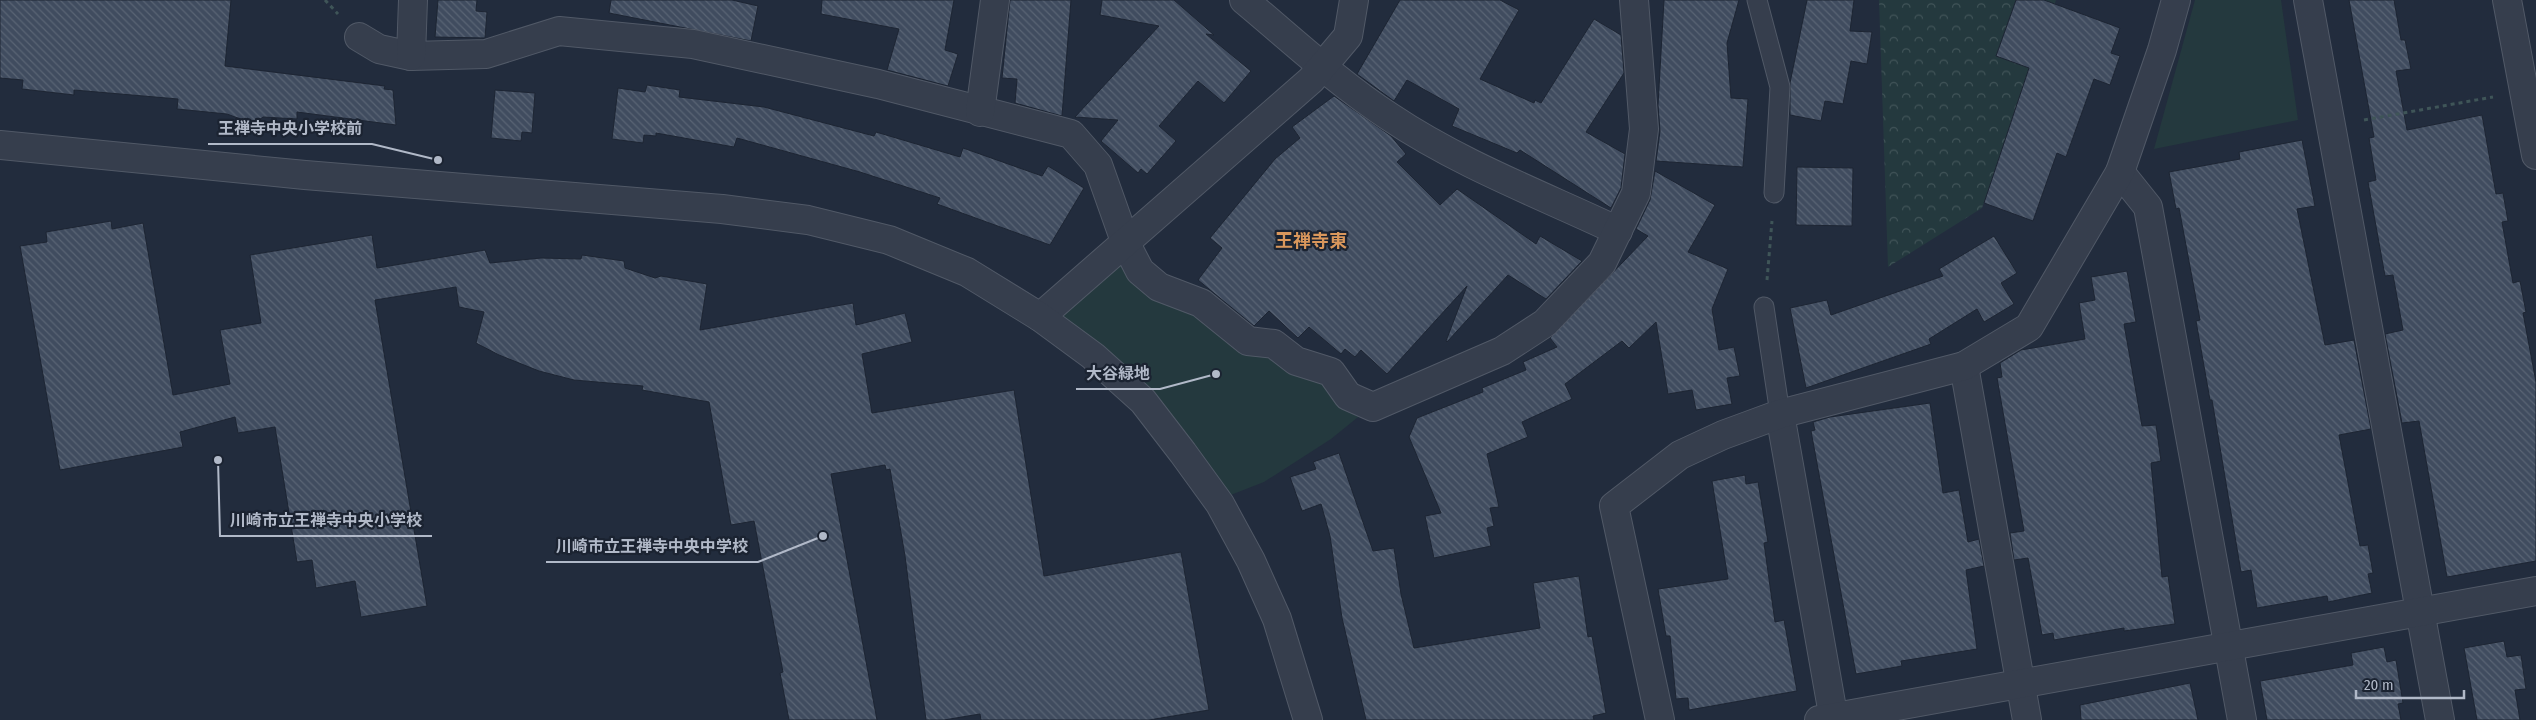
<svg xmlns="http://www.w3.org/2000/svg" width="2536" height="720" font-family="'Fira Sans Condensed','Noto Sans JP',sans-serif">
<defs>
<pattern id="forest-crowns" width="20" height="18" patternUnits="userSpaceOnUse" patternTransform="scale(1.25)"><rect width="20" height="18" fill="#24393e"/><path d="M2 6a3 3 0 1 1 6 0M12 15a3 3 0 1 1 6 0" fill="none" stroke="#415458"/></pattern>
<pattern id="building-back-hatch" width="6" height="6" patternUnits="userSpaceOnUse" patternTransform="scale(1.25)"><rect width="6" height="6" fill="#404c5f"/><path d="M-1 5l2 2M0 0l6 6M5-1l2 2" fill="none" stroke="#596474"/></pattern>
</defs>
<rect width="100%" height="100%" fill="#222c3d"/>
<!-- forest -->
<polygon fill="url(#forest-crowns)" points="1879,0 2056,0 1982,208 1888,267"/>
<!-- green -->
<g fill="#24393e">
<polygon points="2195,0 2281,0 2298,120 2154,149"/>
<polygon points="1121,248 1326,380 1363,413 1331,439 1264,482 1223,498 1049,317"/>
</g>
<!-- building -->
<g fill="url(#building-back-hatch)" stroke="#1d2533">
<polygon points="0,0 231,0 225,66 385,86 384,89 393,90 396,125 297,112 297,119 263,117 254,124 227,114 177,109 178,99 74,90 74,95 22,89 23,80 0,78"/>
<polygon points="438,0 477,0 476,11 487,12 485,38 435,37"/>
<polygon points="611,0 732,0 758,6 751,41 609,13"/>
<polygon points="822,0 954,0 945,50 958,54 948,86 887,70 899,29 821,14"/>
<polygon points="1010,0 1071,0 1062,116 1015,103 1017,79 1002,78"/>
<polygon points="1102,0 1174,0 1214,35 1206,34 1251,71 1224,103 1198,81 1159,126 1176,141 1147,174 1141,169 1138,173 1101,141 1118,120 1075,117 1159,26 1100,15"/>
<polygon points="1400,0 1500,0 1519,10 1480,79 1534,103 1535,100 1541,103 1594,19 1621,35 1624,73 1586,132 1625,154 1621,188 1611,208 1520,150 1517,153 1452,126 1459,109 1407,80 1394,101 1357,74"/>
<polygon points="1664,0 1739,0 1727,43 1731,98 1748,99 1743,167 1656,161 1660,131 1658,105"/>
<polygon points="1807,0 1854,0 1850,31 1872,32 1867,64 1851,61 1843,104 1825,101 1821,121 1790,115 1790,83"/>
<polygon points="2016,0 2044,0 2120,28 2111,53 2120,56 2110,85 2094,79 2066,157 2057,153 2033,221 1984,203 2029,68 1996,56"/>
<polygon points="2349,0 2394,0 2401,40 2405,40 2411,69 2396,71 2407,130 2482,115 2496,194 2503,193 2508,221 2502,222 2513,283 2520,281 2526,312 2523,313 2536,382 2536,561 2447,577 2419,421 2402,423 2385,334 2403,330 2393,275 2385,276 2368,182 2376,180 2369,138 2374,137"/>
<polygon points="647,85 680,90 679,97 764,107 874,136 876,132 960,157 963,148 1042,176 1048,166 1084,188 1050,245 937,204 940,198 860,172 737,138 734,147 656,133 656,136 644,135 643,143 612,139 618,88 645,92"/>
<polygon points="495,90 535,93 532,133 522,132 521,141 491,138"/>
<polygon points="1334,96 1391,136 1406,154 1397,162 1440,205 1457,189 1536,244 1540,236 1582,261 1546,299 1508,275 1447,342 1446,341 1467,286 1387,374 1361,350 1355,357 1345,349 1341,354 1309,327 1298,338 1269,311 1254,326 1198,280 1222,248 1210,238 1275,159 1300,138 1292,127"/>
<polygon points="2302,140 2315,206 2297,209 2325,345 2354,340 2371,429 2339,435 2360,546 2368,545 2373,573 2368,574 2372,593 2328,602 2327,596 2257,608 2251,570 2241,572 2212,400 2210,400 2196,321 2200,320 2179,208 2176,209 2169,172 2240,159 2239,152"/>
<polygon points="1797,167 1853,168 1852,226 1796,225"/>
<polygon points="1655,171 1715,205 1688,252 1728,269 1712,309 1719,350 1734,347 1740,376 1727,378 1732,404 1696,410 1692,390 1668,394 1656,322 1629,348 1622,341 1565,384 1572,399 1522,422 1528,437 1487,454 1499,507 1490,508 1494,526 1487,528 1491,546 1434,558 1425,516 1441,513 1409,437 1417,418 1483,392 1482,388 1526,370 1523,362 1557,347 1550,338 1648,236 1636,229 1650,200"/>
<polygon points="111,221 112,229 143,223 173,395 230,384 220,330 261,323 250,255 372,235 377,268 485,250 490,263 541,258 581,259 582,255 624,261 625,268 655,278 661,276 707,284 700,330 853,303 856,325 905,313 912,342 862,354 872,413 1014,390 1044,576 1181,552 1209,710 1149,720 981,720 980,714 944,720 926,720 905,556 890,469 886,470 885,465 831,474 877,720 789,720 780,673 783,672 754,521 731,525 709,402 642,390 643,386 574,380 539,371 499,355 476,343 484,312 459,307 456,287 375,300 427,606 361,617 355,581 316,588 312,560 297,562 275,427 238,433 235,417 180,432 183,447 60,470 20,246 47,242 46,232"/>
<polygon points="1994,236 2017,273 2001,283 2014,304 1984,322 1977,309 1929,339 1931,344 1806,388 1790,308 1827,300 1831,315 1943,276 1939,269"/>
<polygon points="2127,271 2136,322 2124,324 2142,426 2156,425 2161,461 2151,463 2162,577 2168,576 2175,624 2124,631 2124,628 2054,640 2053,633 2042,635 2028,558 2014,560 2010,533 2024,531 1997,378 2002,377 2000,363 2021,350 2085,339 2079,303 2095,300 2091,277"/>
<polygon points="1930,403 1943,493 1959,490 1968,542 1979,539 1984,566 1966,570 1977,649 1901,661 1902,666 1856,674 1811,431 1815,430 1813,422 1830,417"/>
<polygon points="1339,453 1373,551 1394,548 1401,594 1414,648 1540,628 1533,583 1579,576 1588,637 1592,636 1606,713 1593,716 1594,720 1366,720 1342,618 1330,536 1321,504 1302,511 1290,477 1316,469 1313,462"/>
<polygon points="1745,475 1746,484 1758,482 1768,542 1764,543 1775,622 1784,620 1797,691 1689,710 1688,698 1676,699 1670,636 1666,636 1658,589 1728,579 1712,481"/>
<polygon points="2504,641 2507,657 2521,655 2526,689 2515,690 2520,720 2477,720 2464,648"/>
<polygon points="2384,647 2387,662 2396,660 2403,703 2398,704 2401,720 2267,720 2260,681 2353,665 2351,653"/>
<polygon points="2190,683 2198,720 2081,720 2080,705"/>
</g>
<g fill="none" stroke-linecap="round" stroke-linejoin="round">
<defs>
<g id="service">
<polyline points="1757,0 1780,87 1774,193"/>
<polyline points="1764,307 1780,414"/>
</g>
<g id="minor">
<path d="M1244 0C1292 40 1338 83 1390 117 1460 164 1542 195 1618 231"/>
<polyline points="2308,0 2440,720"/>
<polyline points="2507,0 2536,155"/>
<polyline points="359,37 379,49 411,56 486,54 559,31 693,44 878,84 1071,134 1098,165 1126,244 1140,271 1159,287 1201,303 1248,341 1274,344 1296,361 1331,372 1348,396 1373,407 1502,351 1545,323 1602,263 1636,193 1644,129 1634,0"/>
<polyline points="411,56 413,0"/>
<polyline points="980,112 995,0"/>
<polyline points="2120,172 2148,207 2242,720"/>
<polyline points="1040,317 1311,80 1348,36 1354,0"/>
<polyline points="1964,366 2027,720"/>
<polyline points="1780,414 1834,720"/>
<polyline points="1660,720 1614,506 1680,455 1723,435 1780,414 1964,366 2029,327 2120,172 2162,50 2176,0"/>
<polyline points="1819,720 2536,591"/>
</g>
<polyline id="tertiary" points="0,145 305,175 722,209 808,220 889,240 967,272 1040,317 1093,356 1143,401 1183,453 1220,504 1251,561 1277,619 1308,720"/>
</defs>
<!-- service casing -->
<use href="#service" stroke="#515967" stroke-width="21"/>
<!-- minor casing -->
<use href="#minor" stroke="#515967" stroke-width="30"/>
<!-- tertiary casing -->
<use href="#tertiary" stroke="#515967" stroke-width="30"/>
<!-- path -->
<g stroke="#3f5558" stroke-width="3" stroke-dasharray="4 4" stroke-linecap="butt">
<polyline points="325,0 338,14"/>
<polyline points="2364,120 2493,97"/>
<polyline points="1767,280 1772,221"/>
</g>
<!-- service -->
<use href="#service" stroke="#363e4d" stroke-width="19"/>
<!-- minor -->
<use href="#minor" stroke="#363e4d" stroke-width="28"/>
<!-- tertiary -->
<use href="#tertiary" stroke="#363e4d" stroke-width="28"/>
</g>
<g text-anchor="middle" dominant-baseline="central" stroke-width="4.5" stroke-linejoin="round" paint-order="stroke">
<!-- quarter labels -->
<g font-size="18" font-weight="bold" fill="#d9975c" stroke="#1b2331">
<text x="1311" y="241">王禅寺東</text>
</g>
</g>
<!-- callouts -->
<path fill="none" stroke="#b1b9c8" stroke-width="2" d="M438 160L372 144H208M1216 374L1160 389H1076M218 460L220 536H432M823 536L758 562H546"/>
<g fill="#b1b9c8" stroke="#1b2331" stroke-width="2">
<circle cx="438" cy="160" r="5"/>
<circle cx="1216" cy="374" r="5"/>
<circle cx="218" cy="460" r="5"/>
<circle cx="823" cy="536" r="5"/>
</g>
<g font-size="16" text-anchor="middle" font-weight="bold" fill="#b1b9c8" stroke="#1b2331" stroke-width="4.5" stroke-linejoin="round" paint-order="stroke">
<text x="290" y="134">王禅寺中央小学校前</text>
<text x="1118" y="379">大谷緑地</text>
<text x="326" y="526">川崎市立王禅寺中央小学校</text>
<text x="652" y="552">川崎市立王禅寺中央中学校</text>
</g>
<!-- scale -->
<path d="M2356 690v8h108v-8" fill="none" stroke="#b1b9c8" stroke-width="2.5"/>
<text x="2364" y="690" font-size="15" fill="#b1b9c8" stroke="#1b2331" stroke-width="4" paint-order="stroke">20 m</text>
</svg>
